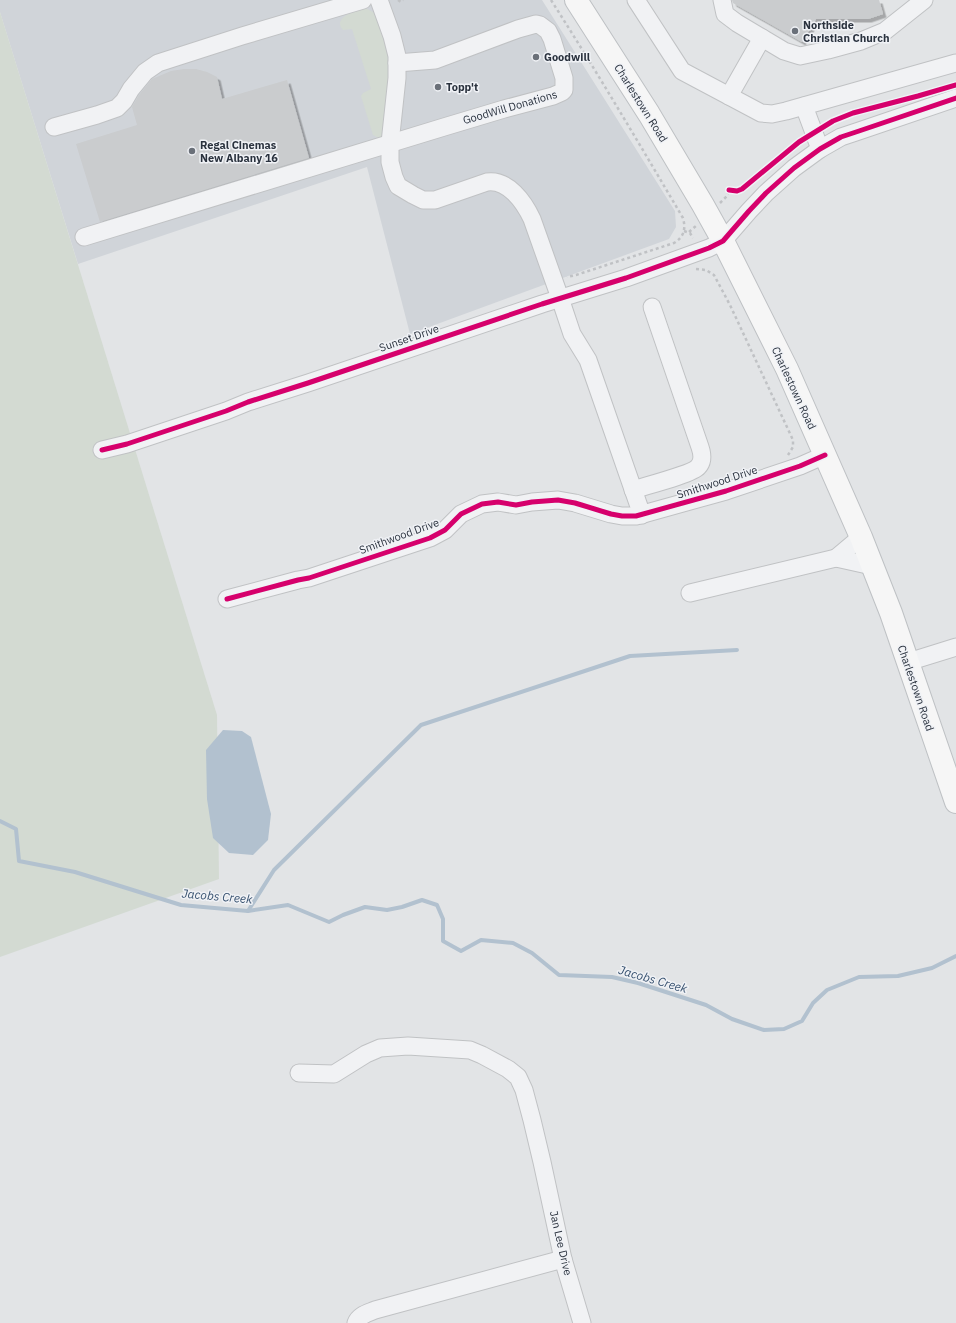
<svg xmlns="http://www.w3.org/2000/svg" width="956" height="1323" font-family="'IBM Plex Sans',sans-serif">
<defs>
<filter id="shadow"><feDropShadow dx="3.5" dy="3.5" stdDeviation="0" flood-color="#0004"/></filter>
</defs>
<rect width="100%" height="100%" fill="#e2e4e6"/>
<!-- built -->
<polygon fill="#d0d4d9" points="0,0 542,0 675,211 676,227 669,239 410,334 367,167 78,264 0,12"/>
<!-- green -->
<g fill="#d3dad2">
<path d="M365 8 375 13 386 40 390 66 384 114V131L382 137 379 138 373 135 361 96 363 93 371 89 352 29 343 30C332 18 355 10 365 8Z"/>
<polygon points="0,12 217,715 219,879 0,957"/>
</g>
<!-- water -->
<polygon fill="#b2c1cf" points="223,730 242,731 251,737 271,814 268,840 253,855 229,853 213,838 207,799 206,750"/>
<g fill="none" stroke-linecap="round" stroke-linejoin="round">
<!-- stream -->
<g stroke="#b2c1cf" stroke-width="4">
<polyline points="0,821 16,829 19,861 75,872 181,905 248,911 288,905 329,922 343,915 365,907 387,910 402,907 422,900 437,905 443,919 443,941 461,951 481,940 513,943 532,953 559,975 612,977 638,983 706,1005 732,1019 764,1030 784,1029 802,1021 813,1003 827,990 859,977 898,976 932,968 956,956"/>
<polyline points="248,911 274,870 421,725 630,656 737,650"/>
</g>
</g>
<!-- building -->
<g fill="#caccce" filter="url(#shadow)">
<polygon points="732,0 879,0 883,14 868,19 816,19 802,42 733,3"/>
<polygon points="184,69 196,69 207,72 217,77 222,99 287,80 309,158 100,222 76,144 137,125 132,107 139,95 152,79 171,71"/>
</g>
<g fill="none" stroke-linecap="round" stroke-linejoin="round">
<defs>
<g id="minor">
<path d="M379 0 392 36 397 56V78L390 143V162L394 177 398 186 413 195 423 200H435L487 182C508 179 524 202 532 219L560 298 572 334 588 360 642 515"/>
<polyline points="636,0 682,71 761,113 772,114 786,111 956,63"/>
<polyline points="722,0 725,14 737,23 784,51 800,56 828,50 861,41 885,31 924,0"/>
<polyline points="729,96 762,38"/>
<polyline points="804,106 820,149"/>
<polyline points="54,127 97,115 117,108 124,101 131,89 145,72 158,63 242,36 363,0"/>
<polyline points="84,237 444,127 504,109 553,96 562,92 564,90 564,78 552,39 548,31 540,25 536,24 518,29 435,60 397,63"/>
<polyline points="102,450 127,444 226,411 248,402 308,383 542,304 626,278 709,248 723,241 749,211 766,193 794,168 820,149 841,137 859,131 956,98"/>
<path d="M633 490C645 486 692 474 698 467 704 461 702 453 700 447L652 307"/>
<polyline points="861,537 836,558 872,566"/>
<polyline points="690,593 836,558"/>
<polyline points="227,599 298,580 309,578 430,538 445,530 461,514 482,504 498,502 516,505 532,502 558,500 575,503 611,514 622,516 636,516 726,491 800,466 825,455"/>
<polyline points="908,662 956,647"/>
<polyline points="299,1073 334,1074 366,1054 380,1048 408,1046 470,1050 482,1055 508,1069 518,1077 524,1090 532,1120 542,1162 563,1259 582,1323"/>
<path d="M356 1323C359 1315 368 1313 375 1310L563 1259"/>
</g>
<polyline id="major" points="576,0 649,114 703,205 723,241 787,369 861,537 891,613 956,802"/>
</defs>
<!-- minor casing -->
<use href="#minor" stroke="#c0c2c4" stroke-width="19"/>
<!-- major casing -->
<use href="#major" stroke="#bec1c4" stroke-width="24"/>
<!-- path -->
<g stroke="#c0c2c5" stroke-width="2.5" stroke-dasharray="3 3" stroke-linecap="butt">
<polyline points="398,0 401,2 403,0"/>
<path d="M551 0C597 72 640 145 683 218 686 229 684 237 674 243L576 275 567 277"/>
<polyline points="720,203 727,196 729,190"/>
<polyline points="684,231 690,233 693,238"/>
<polyline points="689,232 697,225"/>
<polyline points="696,269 706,270 714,275 730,305 793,440 793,447 788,455"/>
</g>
<!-- minor -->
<use href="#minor" stroke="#f1f2f4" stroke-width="17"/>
<!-- major -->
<use href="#major" stroke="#f6f6f6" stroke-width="22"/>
<defs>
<g id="cycleway">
<polyline points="729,190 737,191 742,189 799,142 833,121 853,113 918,96 956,85"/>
<polyline points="102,450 127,444 226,411 248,402 308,383 542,304 626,278 709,248 723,241 749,211 766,193 794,168 820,149 841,137 859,131 956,98"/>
<polyline points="227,599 298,580 309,578 430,538 445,530 461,514 482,504 498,502 516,505 532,502 558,500 575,503 611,514 622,516 636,516 726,491 800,466 825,455"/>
</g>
</defs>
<!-- cycleway casing -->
<use href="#cycleway" stroke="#f0f2f6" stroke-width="8"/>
<!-- cycleway -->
<use href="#cycleway" stroke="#d6006c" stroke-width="5"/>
</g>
<!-- markers -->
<g fill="#6a7079" stroke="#f0f2f6" stroke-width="1.5">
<circle cx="795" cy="31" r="4"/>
<circle cx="536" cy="57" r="4"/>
<circle cx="438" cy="87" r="4"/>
<circle cx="192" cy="151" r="4"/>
</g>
<g text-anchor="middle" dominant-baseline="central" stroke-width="3" stroke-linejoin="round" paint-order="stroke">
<!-- poi labels -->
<g font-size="11" font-weight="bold" fill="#2a323e" stroke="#f0f2f6" text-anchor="start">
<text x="803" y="25">Northside<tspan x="803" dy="13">Christian Church</tspan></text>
<text x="544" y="57">Goodwill</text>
<text x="446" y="87">Topp't</text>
<text x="200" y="145">Regal Cinemas<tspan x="200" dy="13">New Albany 16</tspan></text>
</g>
<!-- street labels -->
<g font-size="11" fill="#2a323e" stroke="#f0f2f6">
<text transform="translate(641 103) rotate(58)">Charlestown Road</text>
<text transform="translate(510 107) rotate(-16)">GoodWill Donations</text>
<text transform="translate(409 338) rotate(-19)">Sunset Drive</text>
<text transform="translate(794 388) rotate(65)">Charlestown Road</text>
<text transform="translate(717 482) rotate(-18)">Smithwood Drive</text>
<text transform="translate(399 536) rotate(-20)">Smithwood Drive</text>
<text transform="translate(916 688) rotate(71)">Charlestown Road</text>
<text transform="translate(561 1243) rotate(77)">Jan Lee Drive</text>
</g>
<!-- water labels -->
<g font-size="12" font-style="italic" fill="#37516f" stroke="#f0f2f6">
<text transform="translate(217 896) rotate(5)">Jacobs Creek</text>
<text transform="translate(653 979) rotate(16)">Jacobs Creek</text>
</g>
</g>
</svg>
